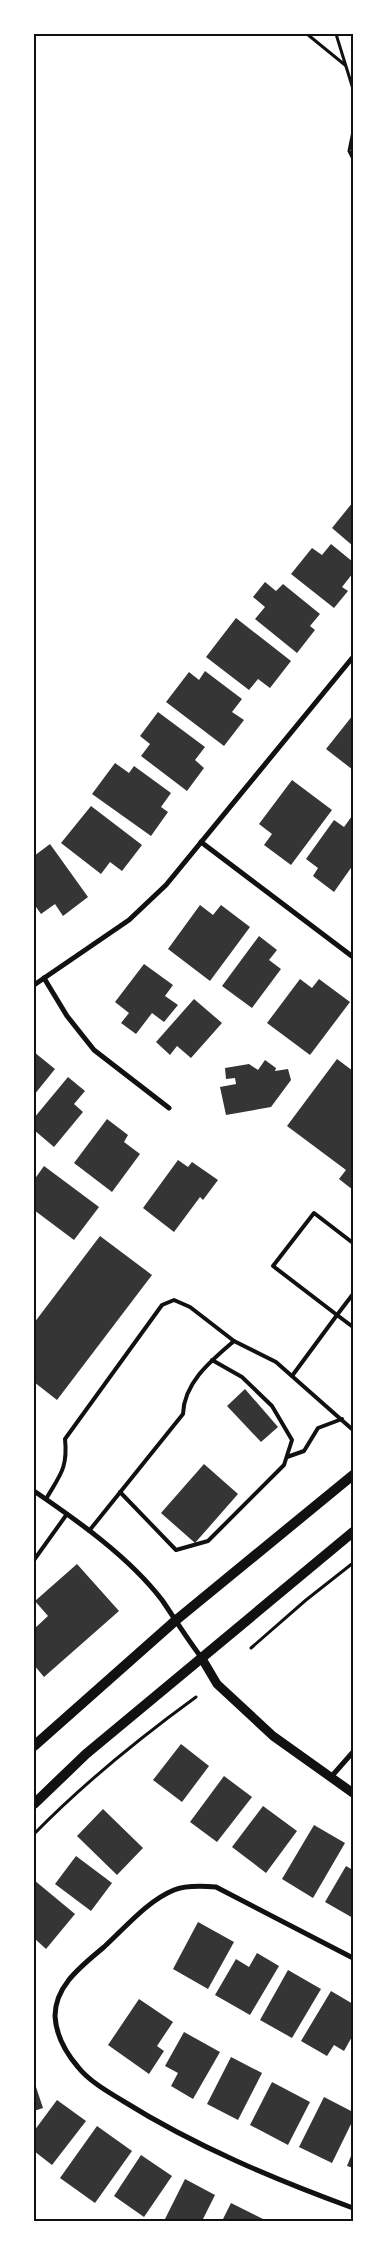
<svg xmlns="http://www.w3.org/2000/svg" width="387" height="2255" font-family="'Exo 2',sans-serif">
<rect width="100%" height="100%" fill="#fff"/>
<!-- building -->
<g fill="#353535">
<polygon points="353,502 353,546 332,528"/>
<polygon points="331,544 353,562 353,573 342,587 348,591 334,608 291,574 312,548 322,555"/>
<polygon points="265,582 276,591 283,584 320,614 310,626 315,630 297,653 255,619 265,607 253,597"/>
<polygon points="236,618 291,661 270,688 258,679 249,690 206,657"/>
<polygon points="205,671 242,699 232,712 244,720 224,746 166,702 189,672 199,680"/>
<polygon points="158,712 205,747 195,760 204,768 187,791 141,756 150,744 140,736"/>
<polygon points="353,715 353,770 326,749"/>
<polygon points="115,763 129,773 134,766 171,793 161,807 168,812 151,836 92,794"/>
<polygon points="292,780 332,810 291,865 264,845 272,834 259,824"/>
<polygon points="91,806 142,845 122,871 110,862 101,874 61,843"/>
<polygon points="352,816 353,865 334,892 313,876 318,868 306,859 334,820 344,827"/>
<polygon points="50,844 88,897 63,916 55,904 41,914 34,904 34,856"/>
<polygon points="200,905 213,915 221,905 250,927 210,981 168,949"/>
<polygon points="259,936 277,950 269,960 281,969 252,1008 222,986"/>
<polygon points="144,964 173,985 165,996 178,1005 164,1022 152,1013 136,1034 121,1023 129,1013 115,1002"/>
<polygon points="300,979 312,988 319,979 350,1002 310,1055 267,1023"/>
<polygon points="194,999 222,1023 191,1058 177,1046 170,1055 156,1042"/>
<polygon points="34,1052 55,1069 34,1095"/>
<polygon points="337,1059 353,1071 353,1190 339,1179 346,1170 287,1126"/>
<polygon points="265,1060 276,1068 275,1071 288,1069 291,1080 271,1107 226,1115 220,1087 236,1084 235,1078 226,1079 225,1068 249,1064 258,1070"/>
<polygon points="68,1077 85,1091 74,1104 83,1112 54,1147 34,1130 34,1118"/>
<polygon points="107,1119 128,1135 124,1142 140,1154 112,1192 74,1163"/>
<polygon points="178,1160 188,1167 192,1162 218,1180 203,1200 200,1197 174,1232 143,1208"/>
<polygon points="44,1166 99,1207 74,1240 34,1210 34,1180"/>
<polygon points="100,1236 152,1275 57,1400 34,1382 34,1323"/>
<polygon points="245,1389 278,1427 261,1442 227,1406"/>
<polygon points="204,1464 238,1494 195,1543 161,1513"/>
<polygon points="77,1564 119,1611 44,1677 34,1665 34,1629 48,1616 35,1601"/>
<polygon points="181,1744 209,1766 182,1802 153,1780"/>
<polygon points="224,1776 252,1797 217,1842 190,1822"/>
<polygon points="263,1806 297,1831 266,1873 232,1847"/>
<polygon points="103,1809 143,1848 117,1875 77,1836"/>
<polygon points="314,1825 345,1843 313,1898 282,1879"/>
<polygon points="76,1856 112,1883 91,1911 55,1884"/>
<polygon points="346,1866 353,1870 353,1918 325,1902"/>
<polygon points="34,1880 75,1914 46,1949 34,1938"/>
<polygon points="198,1922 234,1942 208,1989 173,1969"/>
<polygon points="257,1953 279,1966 250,2015 215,1995 236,1959 249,1967"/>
<polygon points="288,1970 321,1989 292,2038 260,2020"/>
<polygon points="331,1991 353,2004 353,2035 344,2051 334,2045 327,2056 301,2041"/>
<polygon points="139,1999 173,2022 157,2046 164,2051 149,2074 108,2045"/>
<polygon points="184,2032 220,2052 193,2099 171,2086 178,2073 165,2066"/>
<polygon points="231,2057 262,2073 238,2120 207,2104"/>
<polygon points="34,2081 43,2108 34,2111"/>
<polygon points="272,2082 310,2102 288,2145 250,2125"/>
<polygon points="324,2097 353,2112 353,2120 332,2163 299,2147"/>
<polygon points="57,2100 86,2121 52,2165 34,2151 34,2131"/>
<polygon points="97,2126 132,2151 95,2203 60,2178"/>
<polygon points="353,2151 353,2168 347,2166"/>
<polygon points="141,2155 172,2176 144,2217 114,2196"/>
<polygon points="185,2179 215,2195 202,2221 164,2221"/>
<polygon points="231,2203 265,2220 265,2221 222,2221"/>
</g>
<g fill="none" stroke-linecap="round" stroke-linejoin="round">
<!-- path -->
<g stroke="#111" stroke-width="3">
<polyline points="307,34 345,65"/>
<polyline points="336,34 353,89"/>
<polyline points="353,131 349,151 353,159"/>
<polyline points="251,1648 306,1600 353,1563"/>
<path d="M34 1834C81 1786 141 1737 196 1697"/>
</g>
<!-- service -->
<g stroke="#111" stroke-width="4">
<polyline points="353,1243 314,1213 273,1266 337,1315 353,1294"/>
<polyline points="292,1376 337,1315 353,1327"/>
<polyline points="287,1457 304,1451 318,1428 342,1419"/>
<polyline points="120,1492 176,1550 208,1541 284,1465 292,1440 272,1406 242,1377 212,1360"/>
<path d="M46 1499C60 1475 68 1468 65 1439L162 1305 174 1300 190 1307 234 1341"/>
<path d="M89 1531 183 1414C184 1382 212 1360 234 1341L276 1362 353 1430"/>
<polyline points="34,1560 67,1514"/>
</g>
<!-- minor -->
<g stroke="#111" stroke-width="5">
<polyline points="201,842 353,957"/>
<polyline points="44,978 67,1016 94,1050 169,1108"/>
<polyline points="34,985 129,920 166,885 353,657"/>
<path d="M34 1491C78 1521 129 1557 162 1600 175 1619 187 1639 201 1657"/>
<polyline points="331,1777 353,1752"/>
<path d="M353 1958 216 1887C203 1886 186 1885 174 1890 147 1901 125 1928 104 1947 83 1965 55 1985 55 2016 56 2035 66 2053 78 2067 89 2081 108 2092 123 2101 195 2146 274 2179 353 2208"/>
</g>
<!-- tertiary -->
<polyline stroke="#111" stroke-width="9" points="201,1657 217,1684 273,1736 353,1793"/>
<!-- secondary -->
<g stroke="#111" stroke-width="10">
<polyline points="34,1746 175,1621 353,1475"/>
<polyline points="34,1804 86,1754 353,1532"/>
</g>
</g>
<!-- border -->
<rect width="387" height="2255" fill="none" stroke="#ffffff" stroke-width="70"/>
<rect x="35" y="35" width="317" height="2185" fill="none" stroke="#111" stroke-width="2"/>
</svg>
